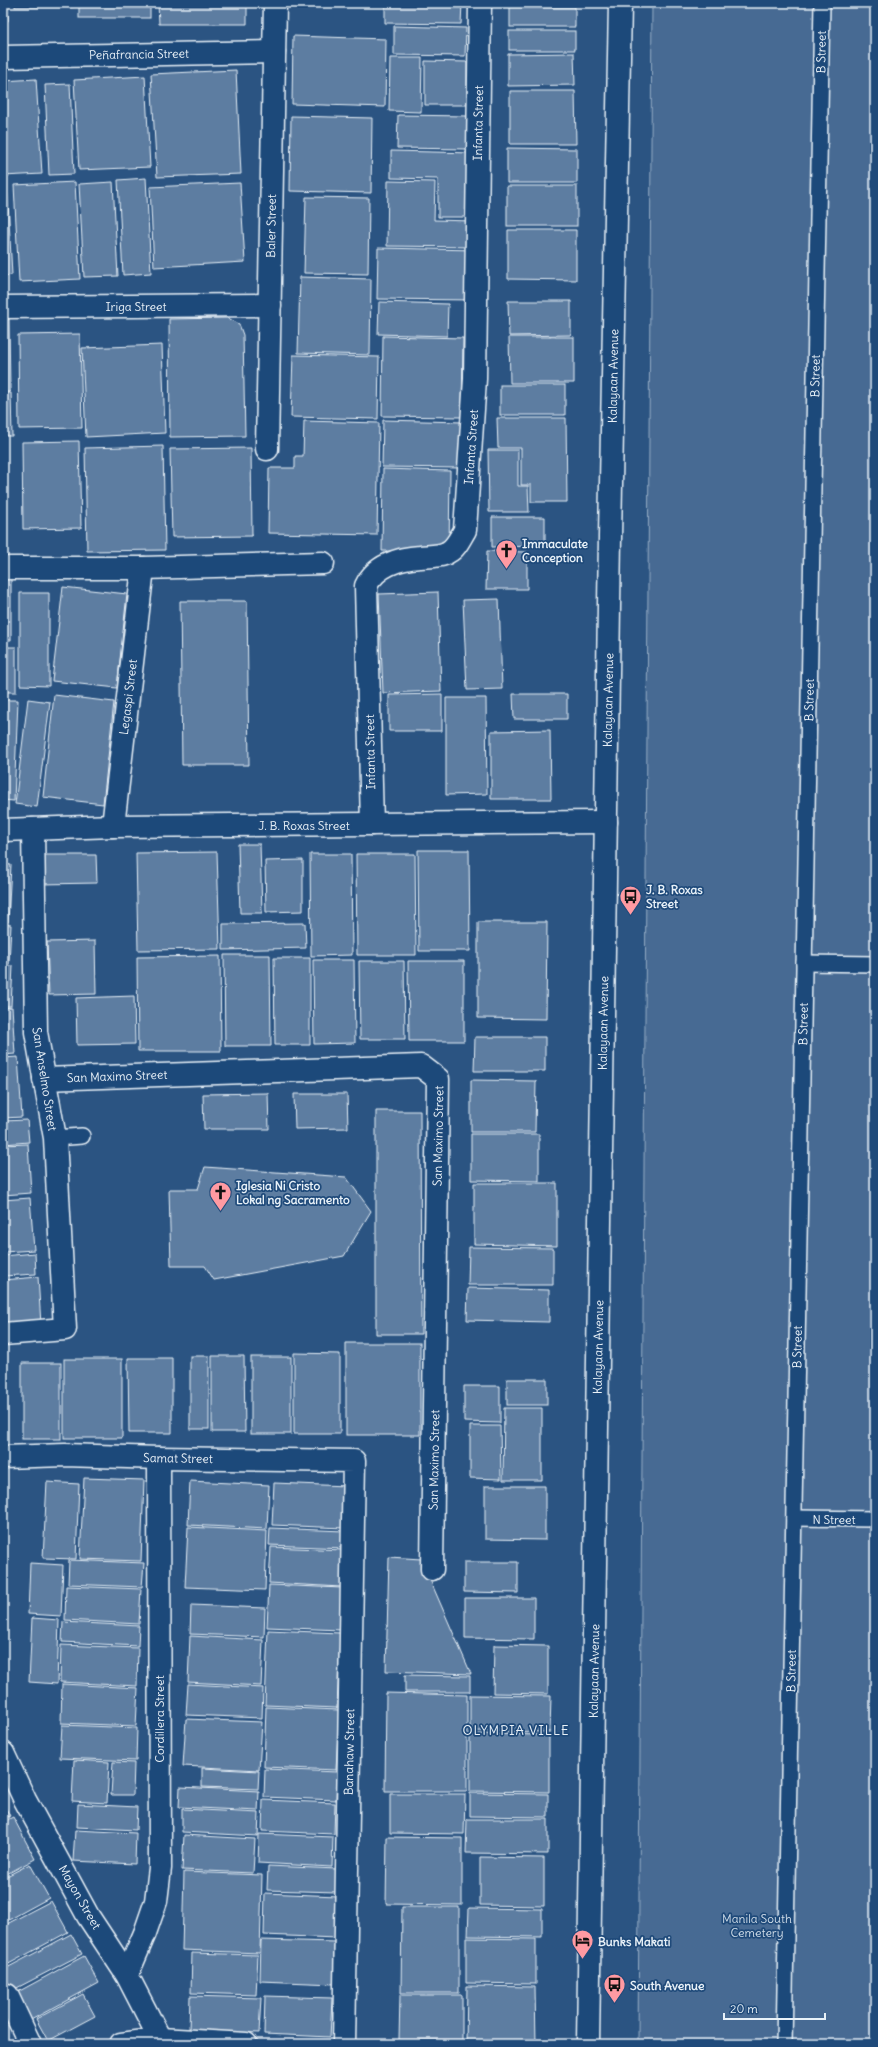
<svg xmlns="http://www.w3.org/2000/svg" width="878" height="2047" font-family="Delius,sans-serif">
<rect width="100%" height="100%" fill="#2b5482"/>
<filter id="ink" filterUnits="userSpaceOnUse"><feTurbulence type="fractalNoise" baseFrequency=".025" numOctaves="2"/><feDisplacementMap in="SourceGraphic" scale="8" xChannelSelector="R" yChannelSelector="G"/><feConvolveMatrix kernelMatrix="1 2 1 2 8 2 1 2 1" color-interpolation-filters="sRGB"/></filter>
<g filter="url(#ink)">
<!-- green -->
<polygon fill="#476b93" stroke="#98aec6" points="652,3 875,3 875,2044 638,2044"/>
<!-- building -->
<g fill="#5d7da1" stroke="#e8f1f8">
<polygon points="3,3 8,3 8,21 3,22"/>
<rect x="15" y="3" width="58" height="4"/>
<rect x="79" y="3" width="71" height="15"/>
<polygon points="158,3 247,3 247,24 159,24"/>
<polygon points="385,3 462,3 461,24 385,23"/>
<rect x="510" y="7" width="65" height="20"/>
<polygon points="394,26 466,28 465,56 394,55"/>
<rect x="509" y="31" width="66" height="19"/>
<polygon points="293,36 386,39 385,107 292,104"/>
<polygon points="574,53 575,85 508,86 508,54"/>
<polygon points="390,58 422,58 421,112 389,111"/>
<polygon points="425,61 467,62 467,105 425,105"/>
<polygon points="236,70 241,174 157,177 151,74"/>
<polygon points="145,76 150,167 79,170 74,80"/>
<polygon points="36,79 42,174 3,176 3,81"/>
<polygon points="70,84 74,174 49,175 45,85"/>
<polygon points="510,91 575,91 576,144 510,144"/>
<polygon points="398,115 468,116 468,149 397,148"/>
<polygon points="291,116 372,118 371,193 290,191"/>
<polygon points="507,148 577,149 577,183 507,183"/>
<polygon points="391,151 473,153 471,217 438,217 438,179 391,178"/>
<polygon points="146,178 151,273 123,275 118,180"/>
<polygon points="388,181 435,182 434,220 473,221 473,247 387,246"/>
<polygon points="75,182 80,279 19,282 14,185"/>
<polygon points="113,182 118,276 84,277 79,184"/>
<polygon points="3,183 7,183 12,275 3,276"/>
<polygon points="240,183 245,262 154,267 150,187"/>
<rect x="507" y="186" width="70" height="40"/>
<polygon points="306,197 369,198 368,274 304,273"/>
<polygon points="508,230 576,230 576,280 508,279"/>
<polygon points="378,248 476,250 475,300 377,299"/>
<polygon points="300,277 371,279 370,355 298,353"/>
<polygon points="508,301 571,301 571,335 509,336"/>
<polygon points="379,302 448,304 447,336 378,334"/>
<polygon points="228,318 239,324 243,335 245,436 170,437 169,319"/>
<polygon points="3,319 9,319 10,392 3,392"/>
<polygon points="80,334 82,428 19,429 18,335"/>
<polygon points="383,336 463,338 462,417 382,416"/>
<polygon points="509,337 574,337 574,383 510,383"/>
<polygon points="162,345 165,433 86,437 82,348"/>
<polygon points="293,355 379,357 378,419 291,417"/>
<rect x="500" y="385" width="65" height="30"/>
<polygon points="3,393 11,393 12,436 3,436"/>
<polygon points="497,418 566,418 567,502 531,502 531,485 521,485 521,448 498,448"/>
<polygon points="383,420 462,422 461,468 382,467"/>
<polygon points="304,421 379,423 377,535 268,533 269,468 295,468 295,456 303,456"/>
<polygon points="79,441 81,528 23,529 22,442"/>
<polygon points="163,446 165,550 87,551 85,448"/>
<polygon points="251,448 252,536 172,537 170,449"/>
<polygon points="488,450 518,450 518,486 528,486 529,512 489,512"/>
<polygon points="383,469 450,471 449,552 382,551"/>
<polygon points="492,517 545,517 545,546 492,547"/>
<polygon points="487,551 527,552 527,589 486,589"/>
<polygon points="3,575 11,576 11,640 3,640"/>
<polygon points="63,587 127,594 117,688 52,681"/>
<polygon points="438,592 441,691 383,693 379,594"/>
<polygon points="20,593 49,593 49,686 20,685"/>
<polygon points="499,599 502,689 467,690 463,600"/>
<polygon points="180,601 247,601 249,765 182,765"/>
<rect x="3" y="647" width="13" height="45"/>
<polygon points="442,694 442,731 389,731 389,695"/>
<polygon points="513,694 567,694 567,719 514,719"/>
<polygon points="54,695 114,702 103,804 43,797"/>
<polygon points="446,698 486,698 487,794 446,795"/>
<polygon points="28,699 50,702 37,807 15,804"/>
<polygon points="3,700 18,700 14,801 3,800"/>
<polygon points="550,730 551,799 491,799 491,731"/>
<polygon points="238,844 260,844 262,913 240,913"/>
<polygon points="418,850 469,850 470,951 419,951"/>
<polygon points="217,852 220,949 138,950 136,853"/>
<polygon points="310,854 351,854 352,955 311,956"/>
<polygon points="356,854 415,854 416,955 357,955"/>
<polygon points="41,855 96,855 97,883 42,884"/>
<polygon points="303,860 303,911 266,912 265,861"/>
<polygon points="3,864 11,865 8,922 3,922"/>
<polygon points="478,922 547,922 546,1019 478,1018"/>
<polygon points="305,923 306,948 223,950 223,924"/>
<polygon points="3,924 11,925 9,964 3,964"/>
<polygon points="95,941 96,994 49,995 47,942"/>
<polygon points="224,955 270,955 271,1046 225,1046"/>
<polygon points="220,956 221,1051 138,1051 137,957"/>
<polygon points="274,958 310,958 310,1045 275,1045"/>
<polygon points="313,960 354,960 355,1043 314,1044"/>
<polygon points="359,961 404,961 405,1039 360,1039"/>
<polygon points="408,961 464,961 464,1041 409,1041"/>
<polygon points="3,966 13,966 11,1006 3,1006"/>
<polygon points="134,996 135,1044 77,1045 76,998"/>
<polygon points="12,1007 15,1054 3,1055 3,1008"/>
<polygon points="475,1037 545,1037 545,1071 474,1071"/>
<polygon points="18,1057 22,1117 3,1118 3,1058"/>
<polygon points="471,1080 536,1081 535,1132 471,1132"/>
<polygon points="268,1093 269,1129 204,1129 203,1094"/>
<polygon points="294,1094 347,1094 348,1128 295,1129"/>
<polygon points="376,1111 420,1111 421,1334 376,1334"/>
<polygon points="27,1120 29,1142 3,1144 3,1121"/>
<polygon points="471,1134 539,1134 539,1181 471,1180"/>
<polygon points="28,1144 31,1193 3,1195 3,1145"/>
<polygon points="205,1167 346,1177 371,1211 344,1256 214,1280 205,1266 171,1266 169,1189 198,1189"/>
<polygon points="474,1183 557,1183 557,1246 474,1244"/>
<polygon points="30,1198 34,1250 3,1252 3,1200"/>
<polygon points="469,1247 553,1248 553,1285 468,1285"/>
<polygon points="35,1253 36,1274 3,1276 3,1256"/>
<polygon points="38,1277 41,1325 7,1327 3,1280"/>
<polygon points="468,1288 549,1290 549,1322 467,1320"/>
<rect x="346" y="1343" width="74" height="92"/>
<polygon points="294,1353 340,1354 340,1434 294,1434"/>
<rect x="190" y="1356" width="19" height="73"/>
<polygon points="212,1356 244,1356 245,1432 212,1432"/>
<rect x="251" y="1357" width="40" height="77"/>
<polygon points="128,1358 172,1358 172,1433 129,1433"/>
<rect x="64" y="1359" width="58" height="79"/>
<rect x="22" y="1363" width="39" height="76"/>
<rect x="507" y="1379" width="40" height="26"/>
<polygon points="464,1386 500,1386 500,1423 464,1422"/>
<polygon points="504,1408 542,1408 542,1480 503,1480"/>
<polygon points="470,1426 500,1426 501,1479 470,1478"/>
<polygon points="84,1478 144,1480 141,1561 80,1559"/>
<polygon points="190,1481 269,1485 267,1529 188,1525"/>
<polygon points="47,1482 79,1484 76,1559 43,1558"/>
<polygon points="274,1483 346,1486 344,1528 272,1525"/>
<polygon points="485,1486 545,1486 545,1540 485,1539"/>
<polygon points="188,1527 267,1531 265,1590 185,1587"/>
<polygon points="270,1528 344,1531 344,1548 269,1545"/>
<polygon points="271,1547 343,1550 341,1587 269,1583"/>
<polygon points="389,1557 421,1559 471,1674 386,1671"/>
<polygon points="69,1560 144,1563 142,1587 68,1584"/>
<polygon points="464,1562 518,1562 518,1593 464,1592"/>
<polygon points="30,1563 63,1565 61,1616 28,1614"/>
<polygon points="269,1585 343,1588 341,1630 267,1627"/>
<polygon points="66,1586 141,1589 139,1624 65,1620"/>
<polygon points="465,1598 534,1598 534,1639 465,1638"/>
<polygon points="191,1605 265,1608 264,1637 190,1634"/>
<polygon points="32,1618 59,1620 57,1684 29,1682"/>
<polygon points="63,1622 139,1626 138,1646 62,1642"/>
<polygon points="268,1630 340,1633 337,1708 265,1705"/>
<polygon points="190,1636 263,1640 261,1686 188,1682"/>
<polygon points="61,1645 138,1648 137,1686 60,1682"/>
<polygon points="494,1645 548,1646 548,1694 493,1693"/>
<polygon points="405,1675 470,1676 470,1692 405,1692"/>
<polygon points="62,1684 138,1688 136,1726 61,1723"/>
<polygon points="188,1684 263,1688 262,1718 186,1715"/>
<polygon points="386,1693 467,1695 467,1791 385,1791"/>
<polygon points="470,1695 551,1696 550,1732 470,1731"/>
<polygon points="266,1707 339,1710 336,1770 264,1767"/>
<polygon points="186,1719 262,1722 259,1770 183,1766"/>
<polygon points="62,1725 137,1728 136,1761 60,1758"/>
<polygon points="470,1734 549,1735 549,1792 470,1791"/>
<polygon points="74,1760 109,1762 107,1803 72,1801"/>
<polygon points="113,1762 134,1763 133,1795 111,1795"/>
<polygon points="202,1768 259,1771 258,1789 202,1787"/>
<polygon points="265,1769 337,1772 336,1800 264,1797"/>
<polygon points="180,1787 259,1791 258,1811 179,1807"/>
<polygon points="470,1793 548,1794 548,1817 470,1816"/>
<polygon points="390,1794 465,1794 464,1834 390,1833"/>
<polygon points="263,1800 335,1803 334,1834 262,1831"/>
<polygon points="3,1803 10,1816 3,1819"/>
<polygon points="78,1804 137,1807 136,1830 77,1827"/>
<polygon points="182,1809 259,1813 258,1836 182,1832"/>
<polygon points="13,1817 35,1859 3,1876 3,1822"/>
<polygon points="467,1819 548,1819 548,1854 466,1853"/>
<polygon points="75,1830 136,1833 135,1864 73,1861"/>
<polygon points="259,1834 333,1837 332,1867 258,1863"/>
<polygon points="184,1835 255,1839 253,1873 182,1870"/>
<polygon points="387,1837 462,1838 462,1905 386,1904"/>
<polygon points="480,1857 544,1858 544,1906 480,1905"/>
<polygon points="30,1864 49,1898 3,1923 3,1878"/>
<polygon points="268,1866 337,1869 337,1892 267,1890"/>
<polygon points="184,1872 262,1875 260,1953 182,1950"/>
<polygon points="265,1893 337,1896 336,1938 264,1935"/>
<polygon points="51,1901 68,1932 3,1967 3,1926"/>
<polygon points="402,1907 459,1907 459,1993 401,1993"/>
<polygon points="469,1908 542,1909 542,1937 468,1936"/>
<polygon points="71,1934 82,1954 11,1991 3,1975 3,1970"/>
<polygon points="466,1938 536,1939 536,1984 466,1983"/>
<polygon points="261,1940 335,1942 334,1984 260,1981"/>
<polygon points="192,1953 258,1955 256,1995 191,1993"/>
<polygon points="84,1956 99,1983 29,2021 14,1994"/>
<polygon points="467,1986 535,1987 536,2044 466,2044"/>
<polygon points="83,1994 95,2016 48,2041 36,2019"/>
<polygon points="400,1995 462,1995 462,2040 399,2040"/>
<polygon points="190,1996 261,1998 259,2033 189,2030"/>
<polygon points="265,1996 332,1998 330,2037 264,2034"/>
</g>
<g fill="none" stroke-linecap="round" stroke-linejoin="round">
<defs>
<g id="lane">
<polyline points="804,963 875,964"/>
<polyline points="55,1138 82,1136"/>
<polyline points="794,1518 875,1519"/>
<polyline points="784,2044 822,3"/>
</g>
<g id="street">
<polyline points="3,57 274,52"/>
<polyline points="3,307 270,305"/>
<polyline points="267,449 275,3"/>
<polyline points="3,568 143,568 323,563"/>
<path d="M372 824 366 586C375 566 399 558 420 557 429 556 441 557 448 552 456 548 460 538 465 530L475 379 480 3"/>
<polyline points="113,826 143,568"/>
<polyline points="3,830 113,826 606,822"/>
<polyline points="44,1079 421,1066 438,1079 432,1569"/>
<polyline points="3,1334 65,1329 55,1138 36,1032 33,829"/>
<polyline points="3,1457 65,1455 159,1458 354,1461 344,2044"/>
<polyline points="3,1753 25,1800 88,1916 127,1975 160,2039"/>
<polyline points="127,1975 145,1933 156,1901 160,1868 159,1458"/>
<polyline points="7,1995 30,2044"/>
<polyline points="121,2044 160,2039 246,2044"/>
</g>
<polyline id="secondary" points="588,2044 610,537 620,3"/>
</defs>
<!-- lane casing -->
<use href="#lane" stroke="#e8f1f8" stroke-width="18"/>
<!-- street casing -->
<use href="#street" stroke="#e8f1f8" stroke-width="25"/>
<!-- secondary casing -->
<use href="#secondary" stroke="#e8f1f8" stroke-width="25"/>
<!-- lane -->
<use href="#lane" stroke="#1f4a7a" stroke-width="15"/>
<!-- street -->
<use href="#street" stroke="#1f4a7a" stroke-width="22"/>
<!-- secondary -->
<use href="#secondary" stroke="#1f4a7a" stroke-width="22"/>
</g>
</g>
<!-- icons -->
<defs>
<symbol id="church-pin" viewBox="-11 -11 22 30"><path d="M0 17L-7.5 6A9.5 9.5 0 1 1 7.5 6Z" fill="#ff9aa2" stroke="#1f4a7a"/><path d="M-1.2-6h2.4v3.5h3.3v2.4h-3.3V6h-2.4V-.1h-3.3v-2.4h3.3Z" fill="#111"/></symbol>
<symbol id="bus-pin" viewBox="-11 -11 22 30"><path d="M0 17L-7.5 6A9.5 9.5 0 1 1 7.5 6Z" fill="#ff9aa2" stroke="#1f4a7a"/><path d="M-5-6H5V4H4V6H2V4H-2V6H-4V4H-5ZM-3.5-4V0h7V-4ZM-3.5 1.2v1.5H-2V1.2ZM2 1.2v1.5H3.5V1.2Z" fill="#111"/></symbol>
<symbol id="hotel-pin" viewBox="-11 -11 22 30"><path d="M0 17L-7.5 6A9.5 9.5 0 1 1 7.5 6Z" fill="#ff9aa2" stroke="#1f4a7a"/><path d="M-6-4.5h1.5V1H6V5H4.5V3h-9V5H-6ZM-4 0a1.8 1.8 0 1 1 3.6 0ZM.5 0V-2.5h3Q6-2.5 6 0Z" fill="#111"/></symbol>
</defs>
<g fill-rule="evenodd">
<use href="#church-pin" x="494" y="538" width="25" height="34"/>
<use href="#bus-pin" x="618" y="884" width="25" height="34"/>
<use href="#church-pin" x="208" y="1180" width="25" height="34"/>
<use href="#hotel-pin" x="570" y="1928" width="25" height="34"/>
<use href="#bus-pin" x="602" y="1972" width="25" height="34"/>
</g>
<g text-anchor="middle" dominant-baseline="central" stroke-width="3.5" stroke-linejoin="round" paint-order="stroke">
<!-- street labels -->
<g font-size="12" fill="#e8f1f8" stroke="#1f4a7a">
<text transform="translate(821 52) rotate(-89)">B Street</text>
<text transform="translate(139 54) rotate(-1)">Peñafrancia Street</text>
<text transform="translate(478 123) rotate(-89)">Infanta Street</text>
<text transform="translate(271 226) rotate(-89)">Baler Street</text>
<text x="136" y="306">Iriga Street</text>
<text transform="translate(613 376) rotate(-89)">Kalayaan Avenue</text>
<text transform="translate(815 376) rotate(-89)">B Street</text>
<text transform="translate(471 447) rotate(-86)">Infanta Street</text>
<text transform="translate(128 697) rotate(-83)">Legaspi Street</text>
<text transform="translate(608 700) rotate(-89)">Kalayaan Avenue</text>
<text transform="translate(809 700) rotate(-89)">B Street</text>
<text transform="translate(370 752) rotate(-91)">Infanta Street</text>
<text x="304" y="825">J. B. Roxas Street</text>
<text transform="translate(603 1023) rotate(-89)">Kalayaan Avenue</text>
<text transform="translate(803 1024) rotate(-89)">B Street</text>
<text transform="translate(117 1076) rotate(-2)">San Maximo Street</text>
<text transform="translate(45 1079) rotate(81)">San Anselmo Street</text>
<text transform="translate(438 1136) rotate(-89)">San Maximo Street</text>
<text transform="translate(598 1347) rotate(-89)">Kalayaan Avenue</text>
<text transform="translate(797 1347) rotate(-89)">B Street</text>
<text transform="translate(178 1458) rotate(1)">Samat Street</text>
<text transform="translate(434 1460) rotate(-89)">San Maximo Street</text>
<text x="834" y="1519">N Street</text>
<text transform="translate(594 1671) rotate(-89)">Kalayaan Avenue</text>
<text transform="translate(791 1671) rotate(-89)">B Street</text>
<text transform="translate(159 1719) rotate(-90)">Cordillera Street</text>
<text transform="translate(349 1752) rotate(-89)">Banahaw Street</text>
<text transform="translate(80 1897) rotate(60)">Mayon Street</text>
</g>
<!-- poi labels -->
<g font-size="12" font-weight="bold" fill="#e8f1f8" stroke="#1f4a7a" text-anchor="start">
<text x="522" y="543">Immaculate<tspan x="522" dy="14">Conception</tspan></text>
<text x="646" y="889">J. B. Roxas<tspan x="646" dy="14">Street</tspan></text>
<text x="236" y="1185">Iglesia Ni Cristo<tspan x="236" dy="14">Lokal ng Sacramento</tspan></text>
<text x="598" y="1941">Bunks Makati</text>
<text x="630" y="1985">South Avenue</text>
</g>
<!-- park labels -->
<g font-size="12" fill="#d0dde9" stroke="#1f4a7a">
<text x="757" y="1918">Manila South<tspan x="757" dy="14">Cemetery</tspan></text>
</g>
<!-- neighbourhood labels -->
<g font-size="13" letter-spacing="1" fill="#e8f1f8" stroke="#1f4a7a">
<text x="516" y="1730">OLYMPIA VILLE</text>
</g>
</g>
<!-- margin -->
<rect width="878" height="2047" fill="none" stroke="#1f4a7a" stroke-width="16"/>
<rect x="8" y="8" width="862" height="2031" fill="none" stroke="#e8f1f8" stroke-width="1.5" filter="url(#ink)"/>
<!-- scale -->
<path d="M724 2013v6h101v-6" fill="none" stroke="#e8f1f8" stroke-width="2"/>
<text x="730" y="2013" font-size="12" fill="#e8f1f8" stroke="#1f4a7a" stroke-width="3" paint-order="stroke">20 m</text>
</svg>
